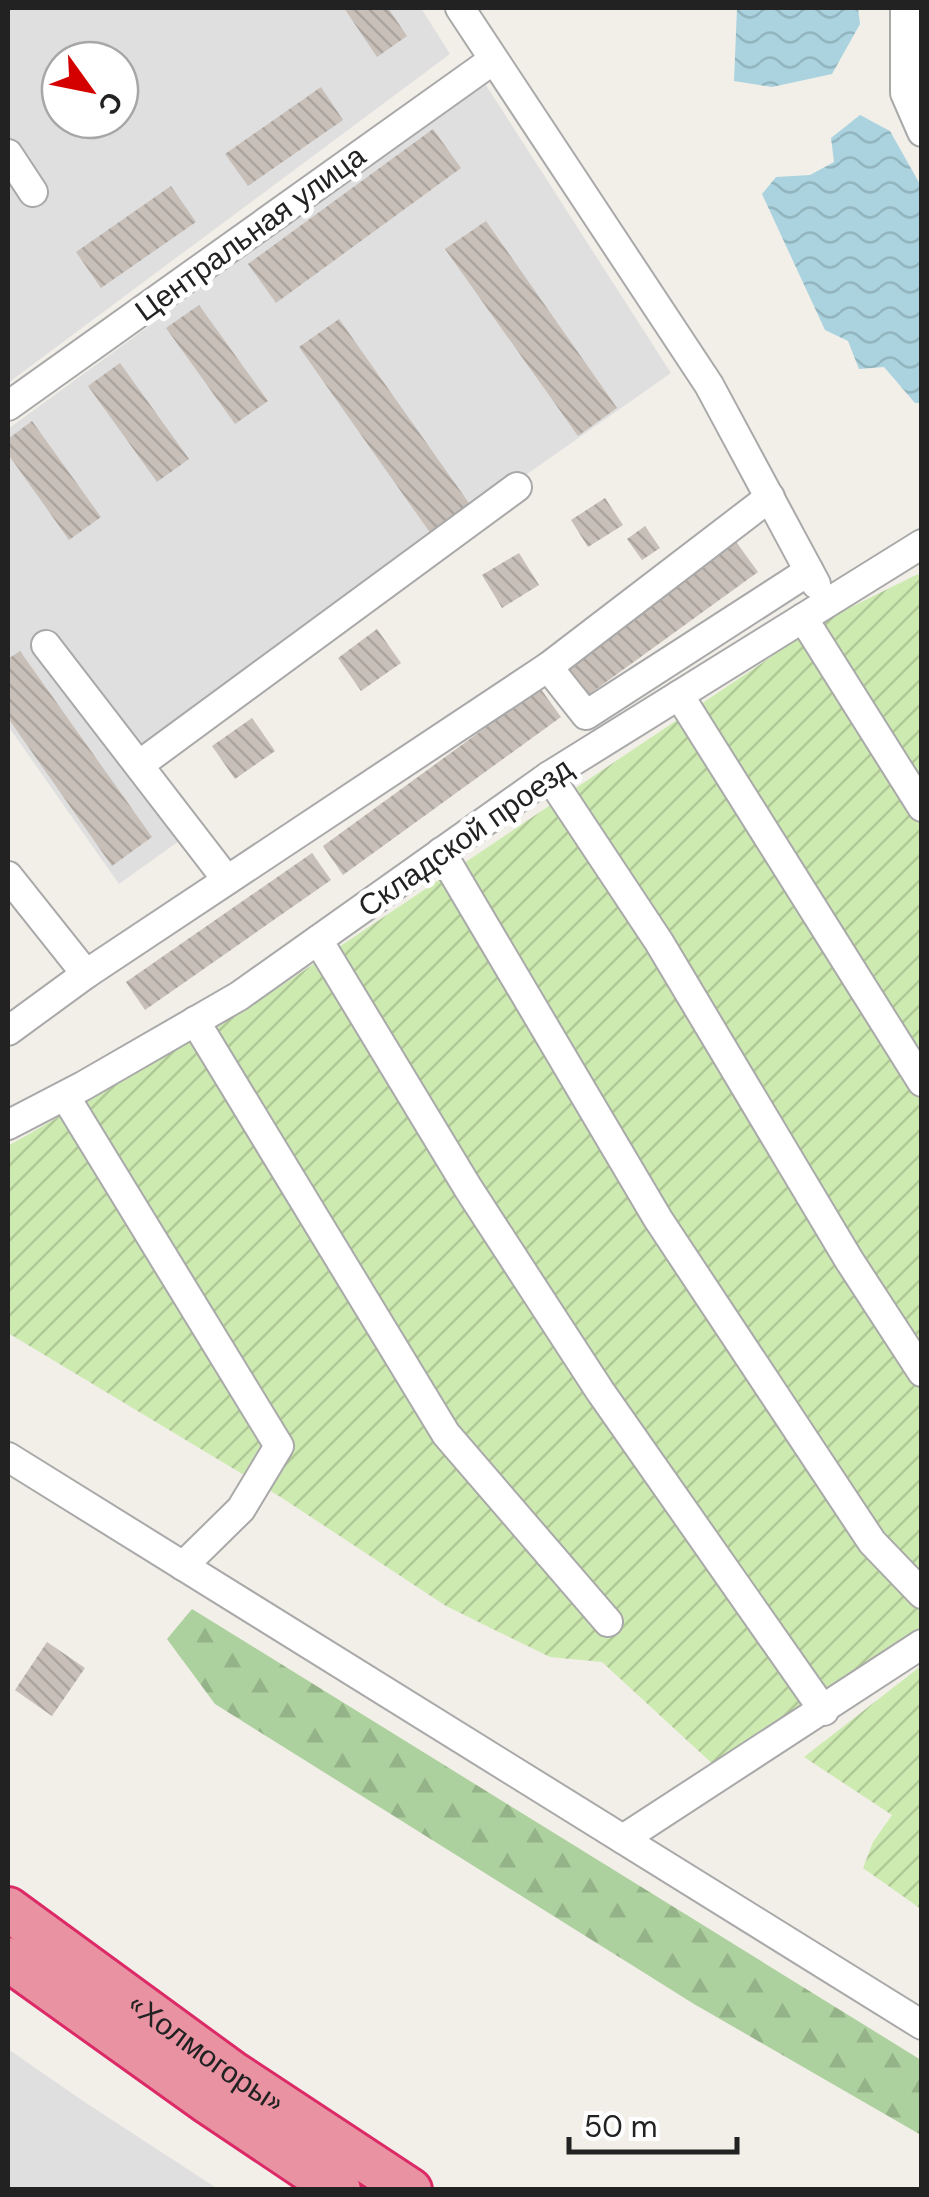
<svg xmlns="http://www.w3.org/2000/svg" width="929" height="2197" font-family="'DM Sans',sans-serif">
<defs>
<pattern id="forest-firs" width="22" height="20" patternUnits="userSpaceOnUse" patternTransform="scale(2.5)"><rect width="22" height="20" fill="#add19e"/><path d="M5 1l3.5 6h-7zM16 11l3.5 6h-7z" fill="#95b388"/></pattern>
<pattern id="garden-furrows" width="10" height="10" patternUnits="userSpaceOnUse" patternTransform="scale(2.5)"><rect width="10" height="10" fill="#cdebb0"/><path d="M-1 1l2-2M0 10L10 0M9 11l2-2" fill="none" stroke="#b0c997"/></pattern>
<pattern id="water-waves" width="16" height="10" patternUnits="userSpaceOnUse" patternTransform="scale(2.5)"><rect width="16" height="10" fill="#aad3df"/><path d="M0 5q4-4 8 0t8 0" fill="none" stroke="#92b5bf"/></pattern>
<pattern id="building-back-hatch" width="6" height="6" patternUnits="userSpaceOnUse" patternTransform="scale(2.5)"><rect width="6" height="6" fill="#c7bfb8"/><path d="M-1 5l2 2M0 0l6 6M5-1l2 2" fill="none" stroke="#aba49e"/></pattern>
</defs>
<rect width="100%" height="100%" fill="#f2efe9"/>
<!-- residential -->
<g fill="#e0dfdf" fill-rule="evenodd">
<path d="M8 8H421L450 54 8 383ZM60 60H120V120H60Z"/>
<polygon points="484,82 671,373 124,757 179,841 119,884 8,726 8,429"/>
<polygon points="8,2049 83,2101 218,2189 8,2189"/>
</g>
<!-- forest -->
<polygon fill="url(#forest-firs)" points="192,1609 921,2060 921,2135 694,2004 215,1704 167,1639"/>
<!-- garden -->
<g fill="url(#garden-furrows)">
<polygon points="918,574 922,581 921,1628 717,1768 602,1662 550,1657 446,1606 279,1496 8,1333 8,1146 254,1004 829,618"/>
<polygon points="921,1666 921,1909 863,1868 873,1842 892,1815 804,1757"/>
</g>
<!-- water -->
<g fill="url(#water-waves)">
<polygon points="737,8 858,8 860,24 832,74 772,87 734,81"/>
<polygon points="860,115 890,131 921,186 921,403 915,403 884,367 859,369 848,341 825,330 762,194 776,177 810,175 834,162 831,138"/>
</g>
<!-- building -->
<g fill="url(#building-back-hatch)">
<polygon points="344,8 388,8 407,36 377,57"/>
<polygon points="321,87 343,120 248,186 225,154"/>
<polygon points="433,129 461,168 276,303 248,264"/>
<polygon points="171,186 196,222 101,288 76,252"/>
<polygon points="486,221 617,408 578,436 445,249"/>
<polygon points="199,305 268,401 235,424 166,328"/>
<polygon points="339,319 471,506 431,534 299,347"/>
<polygon points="120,363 189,459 157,482 88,386"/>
<polygon points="32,421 101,517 69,540 8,454 8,439"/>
<polygon points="605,498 623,525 588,547 571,520"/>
<polygon points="645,526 660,548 642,560 627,539"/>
<polygon points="734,539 758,572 584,698 561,665"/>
<polygon points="519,553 539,585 502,608 482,575"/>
<polygon points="377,629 401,663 361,691 338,658"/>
<polygon points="20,651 152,837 112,866 8,718 8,659"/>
<polygon points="540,688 561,717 343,875 323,846"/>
<polygon points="252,718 275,751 235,779 212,746"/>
<polygon points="312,853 331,880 145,1010 126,982"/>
<polygon points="47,1642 85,1668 52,1716 15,1690"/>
</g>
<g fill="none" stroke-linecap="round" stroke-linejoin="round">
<defs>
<g id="minor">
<polyline points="460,8 709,385 816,584"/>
<polyline points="905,8 905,93 922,132"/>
<polyline points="8,154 33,192"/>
<polyline points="8,406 493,60"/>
<polyline points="803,618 922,807"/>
<polyline points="46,645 227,880"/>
<polyline points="548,667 770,497"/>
<polyline points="679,695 922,1082"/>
<polyline points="139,765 517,487"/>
<polyline points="549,776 659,942 849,1260 922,1372"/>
<polyline points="441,852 658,1219 872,1542 922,1594"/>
<polyline points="8,876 86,974 548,667 586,715 809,571"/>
<polyline points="318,940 468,1188 600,1391 824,1711"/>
<polyline points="195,1021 446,1434 608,1622"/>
<polyline points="8,1031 86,974"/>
<polyline points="65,1096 279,1446 241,1509 183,1566"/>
<polyline points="8,1125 83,1086 239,996 549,776 922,544"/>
<polyline points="8,1457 922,2025"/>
<polyline points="623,1839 922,1644"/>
</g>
<g id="highway">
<path id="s1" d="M8 1909 231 2072 410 2190"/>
<polyline points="8,1959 205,2100 339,2190"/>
</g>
</defs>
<!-- minor casing -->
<use href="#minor" stroke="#a9a9a9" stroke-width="32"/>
<!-- highway casing -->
<use href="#highway" stroke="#dc2a67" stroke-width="48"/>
<!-- minor -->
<use href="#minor" stroke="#fff" stroke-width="28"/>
<!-- highway -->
<use href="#highway" stroke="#e892a2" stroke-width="42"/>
</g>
<g text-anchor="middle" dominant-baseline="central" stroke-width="10" stroke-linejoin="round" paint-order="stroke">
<!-- street labels -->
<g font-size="30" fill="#222" stroke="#fff">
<text transform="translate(250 233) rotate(-36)">Центральная улица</text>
<text transform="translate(465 837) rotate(-35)">Складской проезд</text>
<text stroke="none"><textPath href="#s1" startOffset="245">«Холмогоры»</textPath></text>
</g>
</g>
<!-- border -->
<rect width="929" height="2197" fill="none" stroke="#222222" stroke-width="20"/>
<!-- north arrow -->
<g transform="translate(90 90) rotate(123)"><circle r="48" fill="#ffffff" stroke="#a7a7a7" stroke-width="2.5"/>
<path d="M0-8L18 38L0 25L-18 38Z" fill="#d40000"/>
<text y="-15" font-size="28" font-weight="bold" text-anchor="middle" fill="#222222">С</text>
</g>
<!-- scale -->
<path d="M569 2137v15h168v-15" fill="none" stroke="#222222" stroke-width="5"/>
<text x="584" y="2137" font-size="30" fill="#222222" stroke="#ffffff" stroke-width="8" paint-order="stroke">50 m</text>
</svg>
